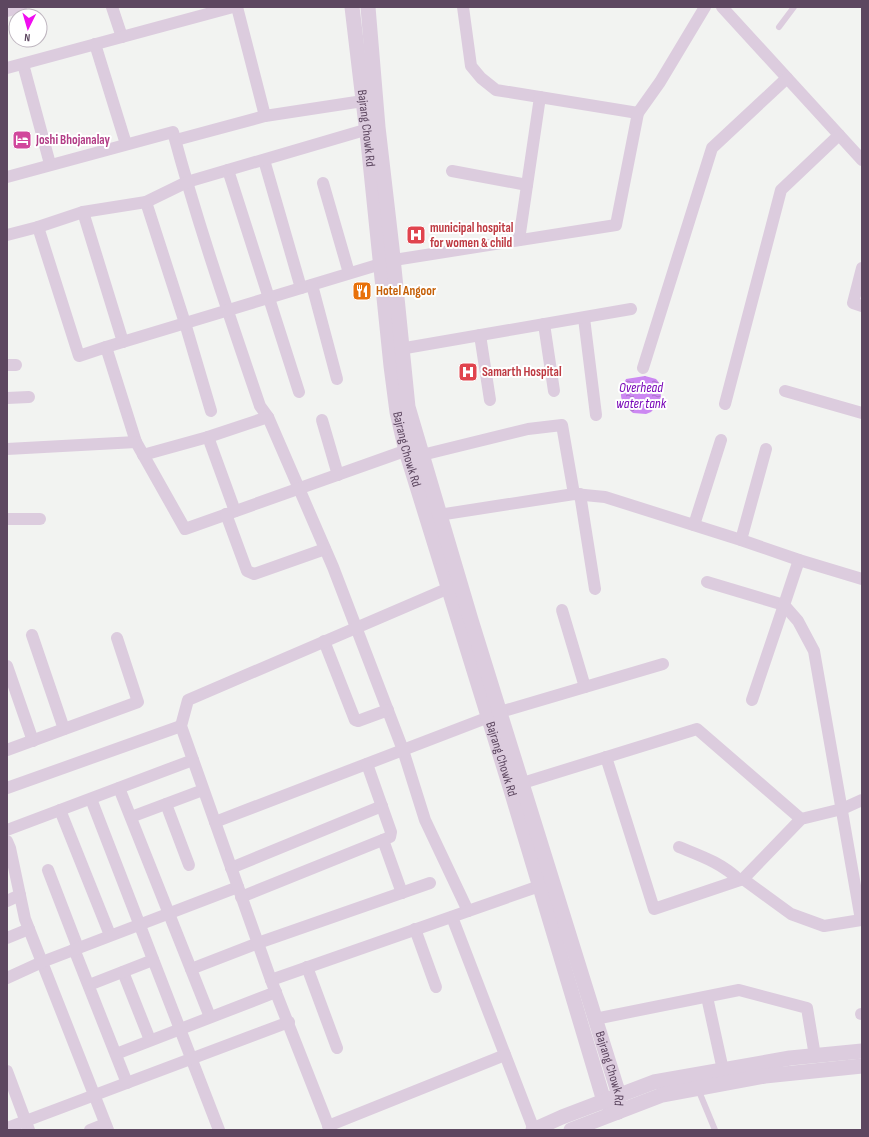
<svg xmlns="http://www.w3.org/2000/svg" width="869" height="1137" font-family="'Sofia Sans Condensed',sans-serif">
<defs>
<pattern id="water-ripples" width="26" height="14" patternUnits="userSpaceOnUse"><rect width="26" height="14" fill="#cc88f2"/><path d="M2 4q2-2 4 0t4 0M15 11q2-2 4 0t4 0" fill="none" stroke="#a971c7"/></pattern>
</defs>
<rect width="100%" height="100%" fill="#f2f3f1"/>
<!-- water -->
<path fill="url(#water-ripples)" d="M645 376 656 379 660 384 661 397 659 403 651 412 646 414 633 413C619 400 618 396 626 379Z"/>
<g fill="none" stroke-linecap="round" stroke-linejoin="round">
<!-- service -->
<g stroke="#dcccde" stroke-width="6">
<polyline points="779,27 794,7"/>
<polyline points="698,1089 715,1130"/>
</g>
<!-- minor -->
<g stroke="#dcccde" stroke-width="12">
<polyline points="112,7 122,37"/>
<polyline points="237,7 265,116"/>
<polyline points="463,7 471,66 481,78 496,90 638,113"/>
<polyline points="722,7 862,160"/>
<polyline points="7,11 21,7"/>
<polyline points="95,44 126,144"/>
<polyline points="23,64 50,164"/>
<polyline points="7,68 233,7"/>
<polyline points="176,140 265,116 363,101"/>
<polyline points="264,160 301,288"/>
<polyline points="228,170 299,392"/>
<polyline points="452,171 527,185"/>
<path d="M7 177 173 132C198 225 229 315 260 406L268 417 333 567 403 750 425 820 468 911"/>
<polyline points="323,183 349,273"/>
<polyline points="146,202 185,323 211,411"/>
<polyline points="83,212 123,342"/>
<polyline points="38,227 79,356 106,347 394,260 616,225 638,113 660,82 705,7"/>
<polyline points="7,235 38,227 83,212 146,202 187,182 375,127"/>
<polyline points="519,240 540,97"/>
<polyline points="862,268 853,303 862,306"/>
<polyline points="312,285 337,379"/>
<polyline points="584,318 596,415"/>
<polyline points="544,324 554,391"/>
<polyline points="480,335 490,400"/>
<polyline points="106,347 136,442"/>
<polyline points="394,350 631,309"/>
<polyline points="7,365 16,365"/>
<polyline points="643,368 712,148 787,78"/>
<polyline points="785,391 862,413"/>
<polyline points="7,398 29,397"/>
<polyline points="725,404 781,190 839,135"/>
<polyline points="322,420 338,475"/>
<polyline points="208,437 235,511"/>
<polyline points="7,449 136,442 185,529 413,448"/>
<polyline points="143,455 208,437 268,417"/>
<polyline points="422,455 528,429 562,425 574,494"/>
<polyline points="580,494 595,589"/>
<polyline points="226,514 247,571 254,574 325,549"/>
<polyline points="432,516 574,494 605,497 741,540 799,560 862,579"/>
<polyline points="7,519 40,519"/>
<polyline points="694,525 721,440"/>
<polyline points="741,540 766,449"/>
<polyline points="707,582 784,605 752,700"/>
<polyline points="562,610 585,687"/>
<polyline points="32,635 64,729"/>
<polyline points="324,641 355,720 358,721 388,710"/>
<polyline points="7,666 33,741"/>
<polyline points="7,750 138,702 117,638"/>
<polyline points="606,757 654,909 743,879 801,819 842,809 862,800"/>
<polyline points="513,786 697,729 801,819"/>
<polyline points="7,788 181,726"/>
<polyline points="119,788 210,1017"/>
<polyline points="91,799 219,1130"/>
<polyline points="166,804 189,865"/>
<polyline points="60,810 110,935"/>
<polyline points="131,817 203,790"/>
<polyline points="215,822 489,717 500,712 663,664"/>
<polyline points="7,830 193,760"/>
<polyline points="383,840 402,893"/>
<polyline points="7,841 10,848 25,919 108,1130"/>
<path d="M679 847C701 856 722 863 739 880"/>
<polyline points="231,868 382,806"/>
<polyline points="48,870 78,948"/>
<polyline points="743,879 791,914 824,926 861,920 814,651 798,621 784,605 799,560"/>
<polyline points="241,897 390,837 391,832 367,764"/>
<polyline points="7,901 20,895"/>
<polyline points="452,917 534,1130"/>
<polyline points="415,929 436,987"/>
<polyline points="7,938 29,929"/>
<polyline points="74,949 127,1083"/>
<polyline points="307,967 337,1048"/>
<polyline points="191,969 258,943 430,883"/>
<polyline points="123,972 150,1040"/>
<polyline points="7,978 42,962 238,887"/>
<polyline points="271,980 548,883"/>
<polyline points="89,985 153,960"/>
<polyline points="707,997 723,1070"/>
<polyline points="861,1014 862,1014"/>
<polyline points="595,1019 739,990 807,1008 815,1056"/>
<polyline points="116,1054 276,992"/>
<polyline points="7,1071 29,1130"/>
<polyline points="328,1126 505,1055"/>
<polyline points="7,1128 289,1022"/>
<polyline points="90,1130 105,1124"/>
<polyline points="330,1130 271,980 181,726 188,700 449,588"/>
</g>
<!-- tertiary -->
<g stroke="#dcccde" stroke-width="15">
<path id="s1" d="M352 7 368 142 391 366 397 412 406 451 510 787 604 1101 618 1112"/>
<path id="s2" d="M368 7 378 127 392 248 408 407 471 620 619 1095 618 1112"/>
<polyline points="533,1130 562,1117 654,1082 790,1058 862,1051"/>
<polyline points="571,1130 662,1095 765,1076 862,1066"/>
</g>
</g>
<!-- icons -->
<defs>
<symbol id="hotel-square" viewBox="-11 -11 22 22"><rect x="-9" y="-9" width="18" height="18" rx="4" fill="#d1479c" stroke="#fff"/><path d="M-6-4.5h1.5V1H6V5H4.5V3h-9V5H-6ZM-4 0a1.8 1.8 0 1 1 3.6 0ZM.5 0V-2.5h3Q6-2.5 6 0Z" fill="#fff"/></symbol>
<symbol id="hospital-square" viewBox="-11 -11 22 22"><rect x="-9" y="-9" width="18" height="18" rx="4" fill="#e0444e" stroke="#fff"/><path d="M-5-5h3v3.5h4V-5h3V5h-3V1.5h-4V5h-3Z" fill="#fff"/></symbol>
<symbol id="restaurant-square" viewBox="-11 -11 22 22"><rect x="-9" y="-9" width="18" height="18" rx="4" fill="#e8710a" stroke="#fff"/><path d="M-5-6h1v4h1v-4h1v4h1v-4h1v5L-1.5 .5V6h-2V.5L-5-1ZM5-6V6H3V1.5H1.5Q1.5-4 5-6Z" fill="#fff"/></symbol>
</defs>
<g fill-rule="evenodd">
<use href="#hotel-square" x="11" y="129" width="22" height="22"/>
<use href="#hospital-square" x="405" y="224" width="22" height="22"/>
<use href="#restaurant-square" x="351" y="280" width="22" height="22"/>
<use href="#hospital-square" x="457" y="361" width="22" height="22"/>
</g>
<g text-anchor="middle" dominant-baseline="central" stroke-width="4" stroke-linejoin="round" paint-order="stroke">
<!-- street labels -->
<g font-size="13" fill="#5d4760" stroke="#fff">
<text stroke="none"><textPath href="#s1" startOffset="122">Bajrang Chowk Rd</textPath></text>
<text stroke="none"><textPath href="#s1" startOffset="446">Bajrang Chowk Rd</textPath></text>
<text stroke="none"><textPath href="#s1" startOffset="770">Bajrang Chowk Rd</textPath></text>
<text stroke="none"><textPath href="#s2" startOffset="1094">Bajrang Chowk Rd</textPath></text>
</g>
<!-- hotel labels -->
<g font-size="13" font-weight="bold" fill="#b23c85" stroke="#fff" text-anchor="start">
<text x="36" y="140">Joshi Bhojanalay</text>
</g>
<!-- health labels -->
<g font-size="13" font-weight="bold" fill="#be3a42" stroke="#fff" text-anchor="start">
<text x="430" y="228">municipal hospital<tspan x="430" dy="15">for women &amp; child</tspan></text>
<text x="482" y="372">Samarth Hospital</text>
</g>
<!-- food labels -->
<g font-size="13" font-weight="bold" fill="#c56008" stroke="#fff" text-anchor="start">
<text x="376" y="291">Hotel Angoor</text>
</g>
<!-- water labels -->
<g font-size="14" font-style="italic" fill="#7703b7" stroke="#fff">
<text x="641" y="387">Overhead<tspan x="641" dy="16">water tank</tspan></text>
</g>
</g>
<!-- border -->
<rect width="869" height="1137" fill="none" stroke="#5d4760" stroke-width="16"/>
<!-- north arrow -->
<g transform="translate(28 28) rotate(185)"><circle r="19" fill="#ffffff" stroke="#beb5bf"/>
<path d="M0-3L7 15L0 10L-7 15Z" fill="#f00df0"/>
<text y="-6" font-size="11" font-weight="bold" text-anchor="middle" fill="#5d4760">N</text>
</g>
</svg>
